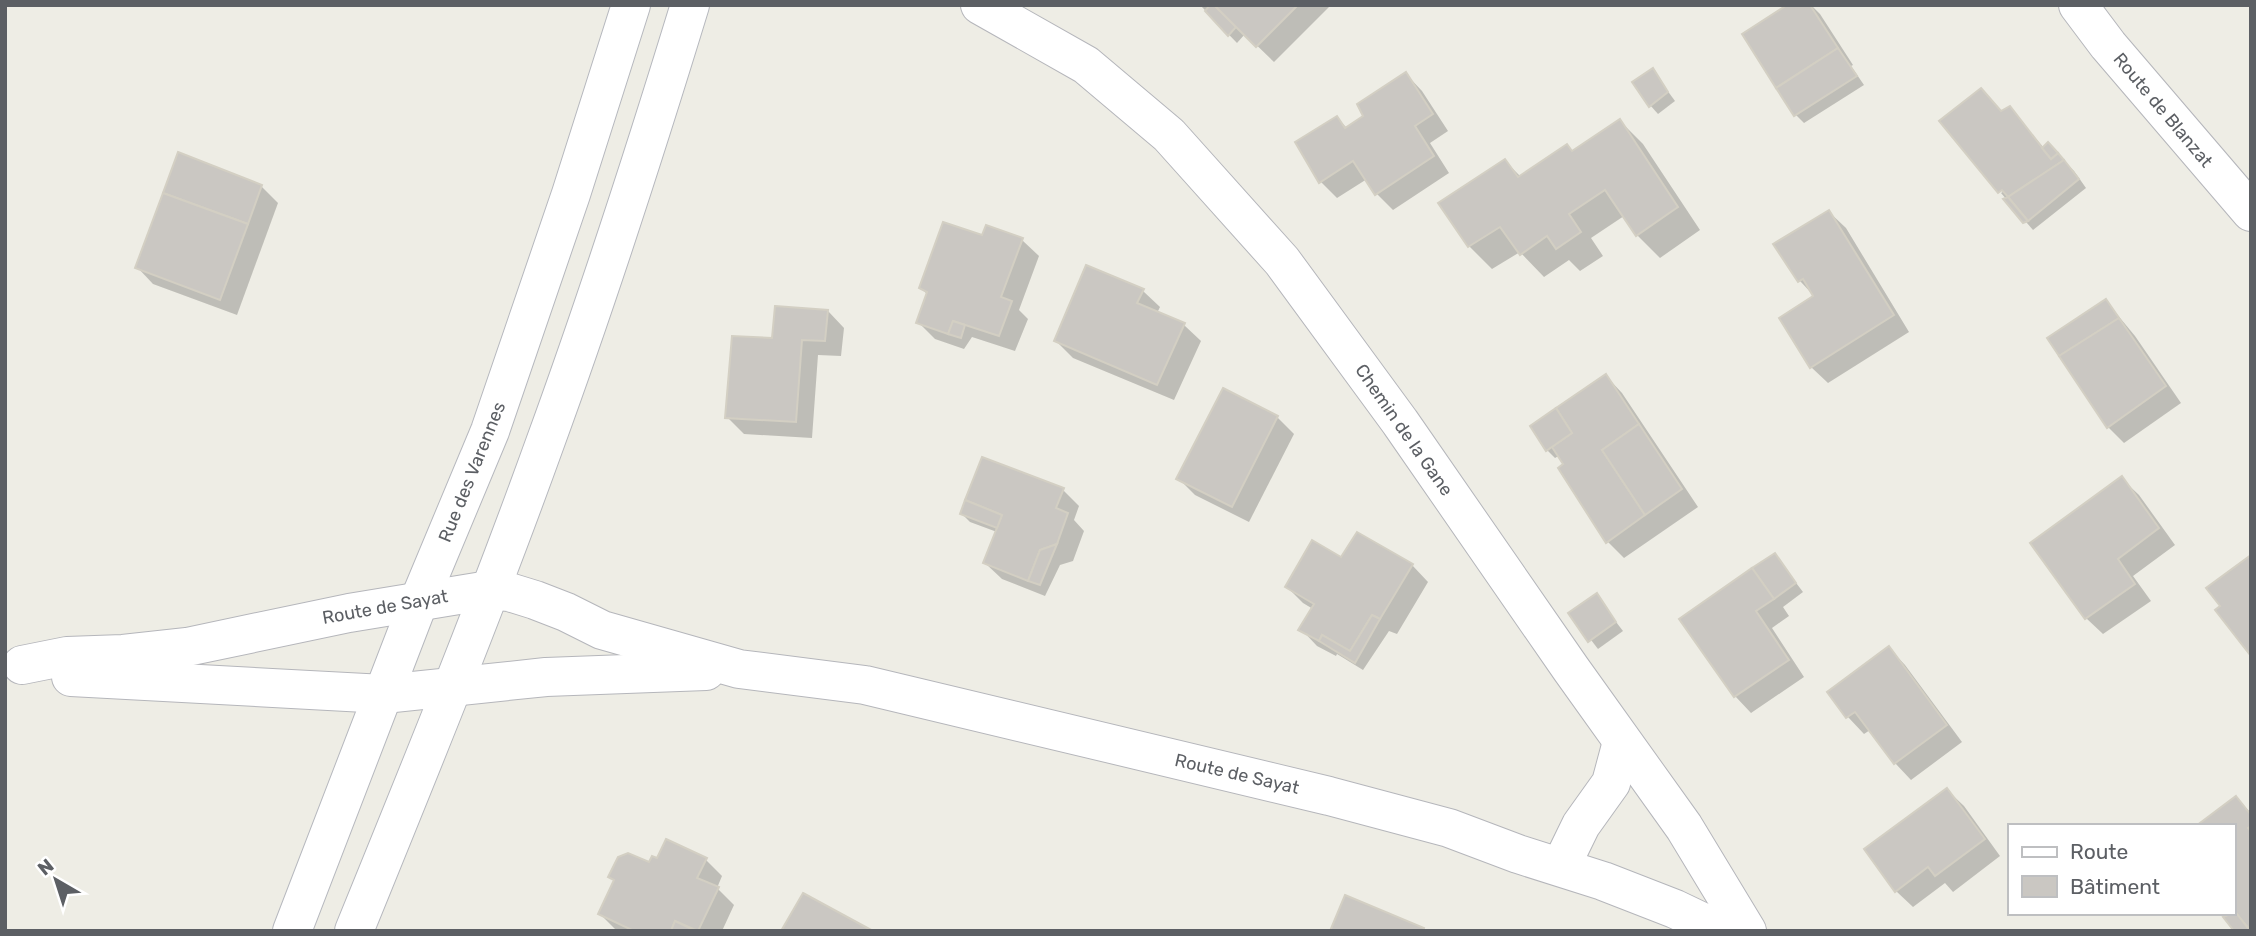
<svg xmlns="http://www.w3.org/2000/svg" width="2256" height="936" font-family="Rubik,sans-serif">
<rect width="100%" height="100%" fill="#eeede5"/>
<!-- shadow -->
<g fill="#0003">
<polygon points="1200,5 1331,5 1274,62 1245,34 1237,43"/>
<polygon points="1791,5 1811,5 1820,14 1853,65 1851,66 1864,85 1804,123 1796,115"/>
<polygon points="1653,71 1675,101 1658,114 1650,105"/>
<polygon points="1406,74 1422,91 1448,131 1430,143 1449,173 1393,210 1377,194 1367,179 1337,198 1321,182 1297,143 1337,118 1348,129 1366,117"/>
<polygon points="2009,108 2044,148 2048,145 2074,171 2086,188 2033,230 2001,193 2011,187 2002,113"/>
<polygon points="1620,121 1643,144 1700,230 1660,258 1637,235 1624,216 1591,238 1603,256 1580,271 1569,260 1544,277 1520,252 1492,269 1469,246 1441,204 1505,161 1521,177 1573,153"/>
<polygon points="261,186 278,203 237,315 153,284 137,267"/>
<polygon points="1829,212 1846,228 1909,332 1828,383 1811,367 1815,297 1800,281 1775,245"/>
<polygon points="1022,240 1039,256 1019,310 1028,319 1015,351 972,337 964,349 935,339 918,322 928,295 921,288"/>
<polygon points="1087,267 1143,291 1160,307 1157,313 1184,325 1201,341 1174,400 1073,358 1056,341"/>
<polygon points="2106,301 2135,336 2181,403 2124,443 2108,427"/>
<polygon points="828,311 844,328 841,356 818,355 812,438 744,434 727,417 774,340"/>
<polygon points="1606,376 1622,393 1698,507 1624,558 1607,541 1560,455 1555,458 1547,450"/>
<polygon points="1223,390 1277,417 1294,434 1249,522 1195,495 1179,479"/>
<polygon points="2122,479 2139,495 2175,545 2133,576 2151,601 2103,634 2086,618"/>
<polygon points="1063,490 1079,506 1074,520 1084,531 1073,561 1060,565 1045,596 1002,579 985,563 997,532 970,522 962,514"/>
<polygon points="1775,555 1803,592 1783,607 1789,616 1772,628 1804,677 1751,713 1735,696 1681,619"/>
<polygon points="1342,559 1412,565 1428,582 1397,634 1389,631 1363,670 1337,654 1336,656 1317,646 1301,629 1313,609 1303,603 1287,587"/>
<polygon points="1596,596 1623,631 1598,649 1571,614"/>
<polygon points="1889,648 1905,665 1962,742 1911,780 1895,763 1870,730 1864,734 1848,717 1830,692"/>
<polygon points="1947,790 1964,806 2000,856 1953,892 1945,883 1913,907 1896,891"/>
<polygon points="2236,798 2251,813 2251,931 2236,931 2223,913 2233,913 2233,826"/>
<polygon points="706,860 722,876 717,888 734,905 722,931 617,931 600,914 615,882 610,877 649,864"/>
</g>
<!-- building -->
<g fill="#cac7c2" stroke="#d3cfc3" stroke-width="2">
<polygon points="1210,5 1214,5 1236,27 1228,36 1205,11"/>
<polygon points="1214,5 1298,5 1256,47"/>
<polygon points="1787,5 1810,5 1838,48 1776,88 1742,34"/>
<polygon points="1838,48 1857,76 1794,116 1776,88"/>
<polygon points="1653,68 1668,92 1649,107 1632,82"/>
<polygon points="1406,72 1433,114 1415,126 1434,156 1375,195 1353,161 1319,183 1295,142 1337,116 1345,128 1363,116 1357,104"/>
<polygon points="1981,88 2001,111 2010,106 2051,159 2058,153 2064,160 2008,197 2002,190 1998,193 1939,121"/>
<polygon points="1620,119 1678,207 1636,236 1605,190 1569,214 1581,232 1556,249 1547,236 1520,255 1500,227 1468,247 1438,203 1505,159 1518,177 1567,144 1572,151"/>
<polygon points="2048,142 2058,153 2051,159 2042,148"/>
<polygon points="178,152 262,185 248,224 163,193"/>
<polygon points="2064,160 2079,179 2028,221 2008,197"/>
<polygon points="163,193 248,224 220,300 135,268"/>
<polygon points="2008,197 2028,221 2023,223 2003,199"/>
<polygon points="1829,210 1894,315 1810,368 1779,318 1813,296 1803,279 1798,282 1773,244"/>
<polygon points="943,222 982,235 986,225 1023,238 1001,297 1012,301 999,336 953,321 948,334 916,323 927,292 919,288"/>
<polygon points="1086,265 1144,289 1137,303 1185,323 1157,385 1054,341"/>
<polygon points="2106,299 2119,318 2059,356 2047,338"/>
<polygon points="775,306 828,310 825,341 802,340 796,422 725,418 732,336 772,338"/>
<polygon points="2119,318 2166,386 2107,428 2059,356"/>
<polygon points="953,321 965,325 961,338 948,334"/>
<polygon points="1606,374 1639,424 1602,450 1645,515 1606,543 1558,468 1563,464 1552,447 1572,433 1556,408"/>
<polygon points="1223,388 1278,416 1232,507 1176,479"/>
<polygon points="1556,408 1572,433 1546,451 1530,426"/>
<polygon points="1639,424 1682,489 1645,515 1602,450"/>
<polygon points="982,457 1064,488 1056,508 1068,513 1057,544 1040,550 1028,581 983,563 1002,515 965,500"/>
<polygon points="2122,476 2159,528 2118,559 2135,584 2085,619 2030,543"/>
<polygon points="965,500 1002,515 997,528 960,514"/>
<polygon points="1357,532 1413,564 1380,619 1372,615 1350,651 1322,635 1319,641 1298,630 1314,604 1285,587 1312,540 1341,557"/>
<polygon points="1057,544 1040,585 1028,581 1040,550"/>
<polygon points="1775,553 1796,583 1774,599 1752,568"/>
<polygon points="2251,555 2251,656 2215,610 2220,606 2206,588"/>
<polygon points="1752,568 1774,599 1756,611 1789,660 1734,697 1679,619"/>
<polygon points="1597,593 1616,622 1588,642 1568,613"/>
<polygon points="1372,615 1380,619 1355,663 1319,641 1322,635 1350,651"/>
<polygon points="1889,646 1947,725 1894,764 1855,712 1846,718 1827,692"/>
<polygon points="1947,788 1985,839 1935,876 1928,867 1895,892 1864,849"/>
<polygon points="2236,796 2251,815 2251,826 2248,828 2251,832 2251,931 2233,910 2233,826 2196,826"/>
<polygon points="666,839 707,858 697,878 719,887 698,931 675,921 671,931 634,931 598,914 614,880 608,877 618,857 628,853 649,862 652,856 657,858"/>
<polygon points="803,893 873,931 781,931"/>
<polygon points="1345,895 1424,928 1423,931 1330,931"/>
<polygon points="2234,910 2250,931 2234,931 2223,917 2233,913"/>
<polygon points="675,921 696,931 671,931"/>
</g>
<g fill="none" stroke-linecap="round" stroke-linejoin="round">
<defs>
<g id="minor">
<polyline points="980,5 1086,65 1169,135 1282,261 1400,422 1571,669 1684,827 1747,931"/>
<polyline points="2078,5 2108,45 2251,212"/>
<polyline points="1561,866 1581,825 1611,783 1622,742"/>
</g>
<g id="tertiary">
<polyline points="22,665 67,656 123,654 187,647 349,613 489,590 509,592 535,600 566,612 602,630 739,669 865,685 1329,796 1449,828 1518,854 1603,881 1675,909 1721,931"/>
<polyline points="71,677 384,694 546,677 706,671"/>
</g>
<g id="secondary">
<polyline points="292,931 419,601 490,431 571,194 631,5"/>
<path d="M354 931C420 769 486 607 545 443 598 298 645 152 690 5"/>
</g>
</defs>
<!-- minor casing -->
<use href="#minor" stroke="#b5b6bb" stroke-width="40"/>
<!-- tertiary casing -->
<use href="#tertiary" stroke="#b5b6bb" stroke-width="40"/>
<!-- secondary casing -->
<use href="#secondary" stroke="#b6b8be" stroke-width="40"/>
<!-- minor -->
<use href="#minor" stroke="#fff" stroke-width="38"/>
<!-- tertiary -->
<use href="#tertiary" stroke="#fff" stroke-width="38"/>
<!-- secondary -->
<use href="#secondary" stroke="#fff" stroke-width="38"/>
</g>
<g text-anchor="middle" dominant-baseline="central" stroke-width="7" stroke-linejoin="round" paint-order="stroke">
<!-- street labels -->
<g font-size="18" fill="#5c5f64" stroke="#fff">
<text transform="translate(2163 110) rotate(50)">Route de Blanzat</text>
<text transform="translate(1404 430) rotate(55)">Chemin de la Gane</text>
<text transform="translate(472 472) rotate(-68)">Rue des Varennes</text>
<text transform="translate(385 607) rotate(-10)">Route de Sayat</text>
<text transform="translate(1237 774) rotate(13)">Route de Sayat</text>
</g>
</g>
<!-- border -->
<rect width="2256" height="936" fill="none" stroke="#5c5f64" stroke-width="14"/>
<!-- legend -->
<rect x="2008" y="824" width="228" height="91" fill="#ffffff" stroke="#bebfc1" stroke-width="2"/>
<rect x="2022" y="847" width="35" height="10" fill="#ffffff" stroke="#bebfc1" stroke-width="2"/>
<text x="2070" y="859" font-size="21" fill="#5c5f64">Route</text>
<rect x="2022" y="876" width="35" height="21" fill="#cac7c2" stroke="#bebfc1" stroke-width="2"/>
<text x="2070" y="894" font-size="21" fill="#5c5f64">Bâtiment</text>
<!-- north arrow -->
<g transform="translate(56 880) rotate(321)" stroke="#ffffff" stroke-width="5" paint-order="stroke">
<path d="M0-5L12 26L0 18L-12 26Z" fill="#5c5f64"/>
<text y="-10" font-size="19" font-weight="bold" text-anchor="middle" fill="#5c5f64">N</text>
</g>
</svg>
